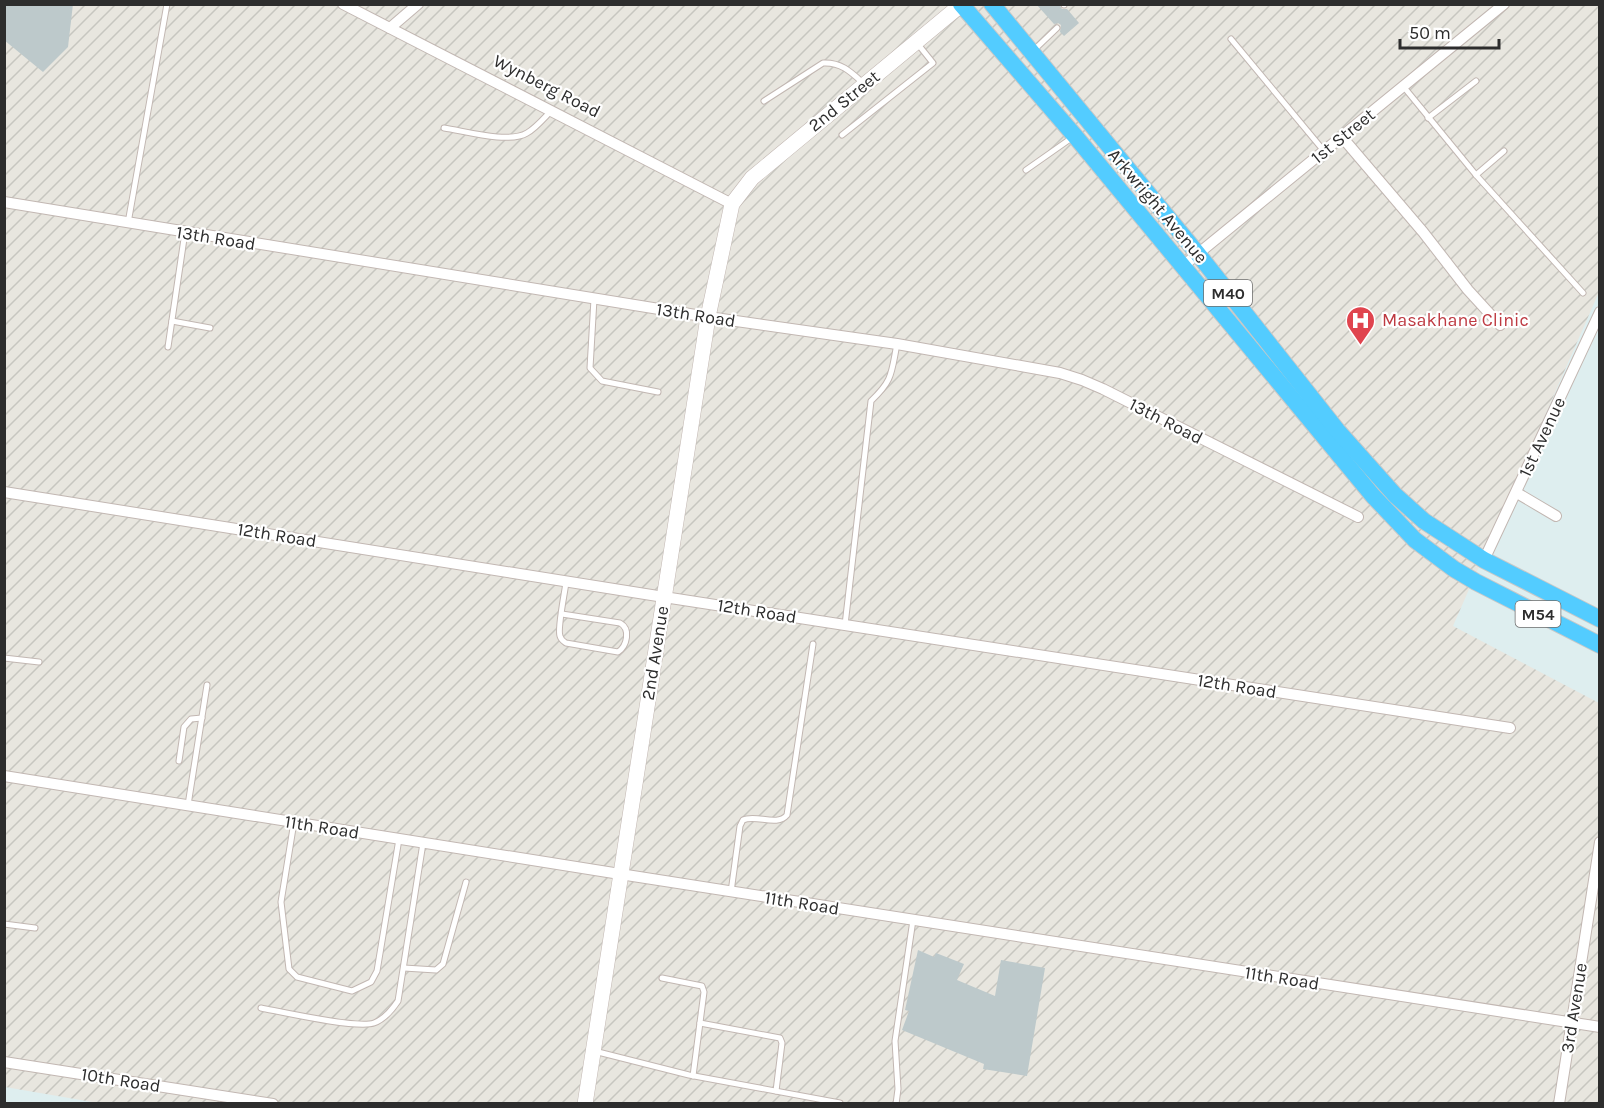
<svg xmlns="http://www.w3.org/2000/svg" width="1604" height="1108" font-family="Karla,sans-serif">
<defs>
<pattern id="industrial-furrows" width="10" height="10" patternUnits="userSpaceOnUse" patternTransform="scale(1.5)"><rect width="10" height="10" fill="#e8e6df"/><path d="M-1 1l2-2M0 10L10 0M9 11l2-2" fill="none" stroke="#c7c6c0"/></pattern>
</defs>
<rect width="100%" height="100%" fill="#deeeef"/>
<!-- industrial -->
<polygon fill="url(#industrial-furrows)" points="4,5 1599,5 1599,292 1453,626 1599,703 1599,1103 104,1104 5,1087"/>
<!-- building -->
<g fill="#bdc9cb">
<polygon points="4,4 73,4 68,47 43,72 4,40"/>
<polygon points="1036,4 1059,4 1062,9 1067,9 1079,23 1064,36 1060,32 1061,25 1058,23 1054,24"/>
<polygon points="918,950 934,957 936,953 964,964 957,980 995,996 1001,960 1045,968 1027,1076 983,1069 984,1064 902,1030 909,1011 905,1010"/>
</g>
<g fill="none" stroke-linecap="round" stroke-linejoin="round">
<defs>
<g id="lane">
<polyline points="1064,4 1064,5"/>
<polyline points="1231,39 1324,151"/>
<polyline points="1034,50 1057,28"/>
<polyline points="1403,86 1476,175 1583,293"/>
<path d="M764 101 823 63C841 62 851 72 863 83"/>
<polyline points="1428,118 1476,81"/>
<path d="M444 128C465 131 509 144 527 133 536 128 544 118 551 111"/>
<polyline points="842,135 933,63 917,43"/>
<polyline points="1026,170 1073,137"/>
<polyline points="1476,175 1504,151"/>
<polyline points="128,223 167,4"/>
<polyline points="594,299 590,368 602,381 658,392"/>
<polyline points="172,321 210,328"/>
<polyline points="168,347 185,232"/>
<path d="M562 614 620 623C631 629 627 646 618 652L566 643C563 641 561 640 560 636 557 629 565 592 566 582"/>
<path d="M845 625 871 401C893 380 891 374 897 344"/>
<polyline points="4,658 39,662"/>
<polyline points="179,761 184,727 191,719 202,718"/>
<polyline points="188,805 207,685"/>
<polyline points="294,822 281,902 289,969 297,977 352,991 371,982 377,971 399,839"/>
<path d="M731 892 740 826 743 820C756 814 777 827 787 815L813 644"/>
<polyline points="4,924 35,928"/>
<polyline points="404,968 436,970 443,964 466,882"/>
<polyline points="662,978 702,986 704,992 693,1076"/>
<path d="M261 1008C282 1012 357 1029 374 1023 385 1019 392 1010 398 1001L423 843"/>
<polyline points="700,1023 780,1038 782,1043 776,1091"/>
<polyline points="594,1051 689,1075 840,1103"/>
<polyline points="896,1104 898,1089 895,1041 913,920"/>
</g>
<g id="street">
<polyline points="343,4 732,204"/>
<polyline points="390,28 418,4"/>
<polyline points="1342,137 1423,232 1468,290 1500,325"/>
<polyline points="4,202 708,317 897,344 1060,373 1082,380 1103,389 1358,517"/>
<polyline points="1183,266 1504,4"/>
<polyline points="4,492 664,597 1510,728"/>
<polyline points="1517,493 1556,516"/>
<polyline points="1484,560 1600,312"/>
<polyline points="4,776 620,874 1600,1027"/>
<polyline points="4,1062 273,1104"/>
<polyline points="1559,1104 1600,842"/>
</g>
<polyline id="secondary" points="585,1104 708,317 732,204 752,178 962,4"/>
<g id="primary">
<polyline points="961,4 1075,136 1373,496 1415,540 1454,569 1476,582 1600,645"/>
<polyline points="992,4 1198,254 1337,430 1395,495 1424,521 1484,560 1600,619"/>
</g>
</defs>
<!-- lane casing -->
<use href="#lane" stroke="#c2b7b2" stroke-width="7"/>
<!-- street casing -->
<use href="#street" stroke="#c2b7b2" stroke-width="12"/>
<!-- secondary casing -->
<use href="#secondary" stroke="#c2b7b2" stroke-width="16"/>
<!-- primary casing -->
<use href="#primary" stroke="#c8c8c8" stroke-width="18"/>
<!-- lane -->
<use href="#lane" stroke="#fff" stroke-width="5"/>
<!-- street -->
<use href="#street" stroke="#fff" stroke-width="10"/>
<!-- secondary -->
<use href="#secondary" stroke="#fff" stroke-width="15"/>
<!-- primary -->
<use href="#primary" stroke="#53ccff" stroke-width="16"/>
</g>
<!-- icons -->
<defs>
<symbol id="hospital-pin" viewBox="-11 -11 22 30"><path d="M0 17L-7.5 6A9.5 9.5 0 1 1 7.5 6Z" fill="#e0444e" stroke="#fff"/><path d="M-5-5h3v3.5h4V-5h3V5h-3V1.5h-4V5h-3Z" fill="#fff"/></symbol>
</defs>
<g fill-rule="evenodd">
<use href="#hospital-pin" x="1344" y="304" width="33" height="45"/>
</g>
<g text-anchor="middle" dominant-baseline="central" stroke-width="4.5" stroke-linejoin="round" paint-order="stroke">
<!-- shield labels -->
<g fill="#fff" stroke="#6c6c6c" stroke-width="1.5">
<rect x="1204" y="280" width="48" height="26" rx="4.5"/>
<rect x="1515.5" y="601" width="45" height="26" rx="4.5"/>
</g>
<g font-size="16" font-weight="bold" fill="#2d2d2d">
<text x="1228" y="293">M40</text>
<text x="1538" y="614">M54</text>
</g>
<!-- street labels -->
<g font-size="18" fill="#2d2d2d" stroke="#fff">
<text transform="translate(547 86) rotate(27)">Wynberg Road</text>
<text transform="translate(844 101) rotate(-39)">2nd Street</text>
<text transform="translate(1343 136) rotate(-39)">1st Street</text>
<text transform="translate(1158 206) rotate(50)">Arkwright Avenue</text>
<text transform="translate(216 238) rotate(9)">13th Road</text>
<text transform="translate(696 315) rotate(9)">13th Road</text>
<text transform="translate(1166 421) rotate(27)">13th Road</text>
<text transform="translate(1542 437) rotate(-65)">1st Avenue</text>
<text transform="translate(277 535) rotate(9)">12th Road</text>
<text transform="translate(757 611) rotate(9)">12th Road</text>
<text transform="translate(655 653) rotate(-81)">2nd Avenue</text>
<text transform="translate(1237 686) rotate(9)">12th Road</text>
<text transform="translate(322 827) rotate(9)">11th Road</text>
<text transform="translate(802 903) rotate(9)">11th Road</text>
<text transform="translate(1282 978) rotate(9)">11th Road</text>
<text transform="translate(1574 1008) rotate(-81)">3rd Avenue</text>
<text transform="translate(121 1080) rotate(9)">10th Road</text>
</g>
<!-- health labels -->
<g font-size="18" fill="#be3a42" stroke="#fff" text-anchor="start">
<text x="1382" y="320">Masakhane Clinic</text>
</g>
</g>
<!-- border -->
<rect width="1604" height="1108" fill="none" stroke="#2d2d2d" stroke-width="12"/>
<!-- scale -->
<path d="M1400 39v9h99v-9" fill="none" stroke="#2d2d2d" stroke-width="3"/>
<text x="1409" y="39" font-size="18" fill="#2d2d2d" stroke="#ffffff" stroke-width="4.5" paint-order="stroke">50 m</text>
</svg>
